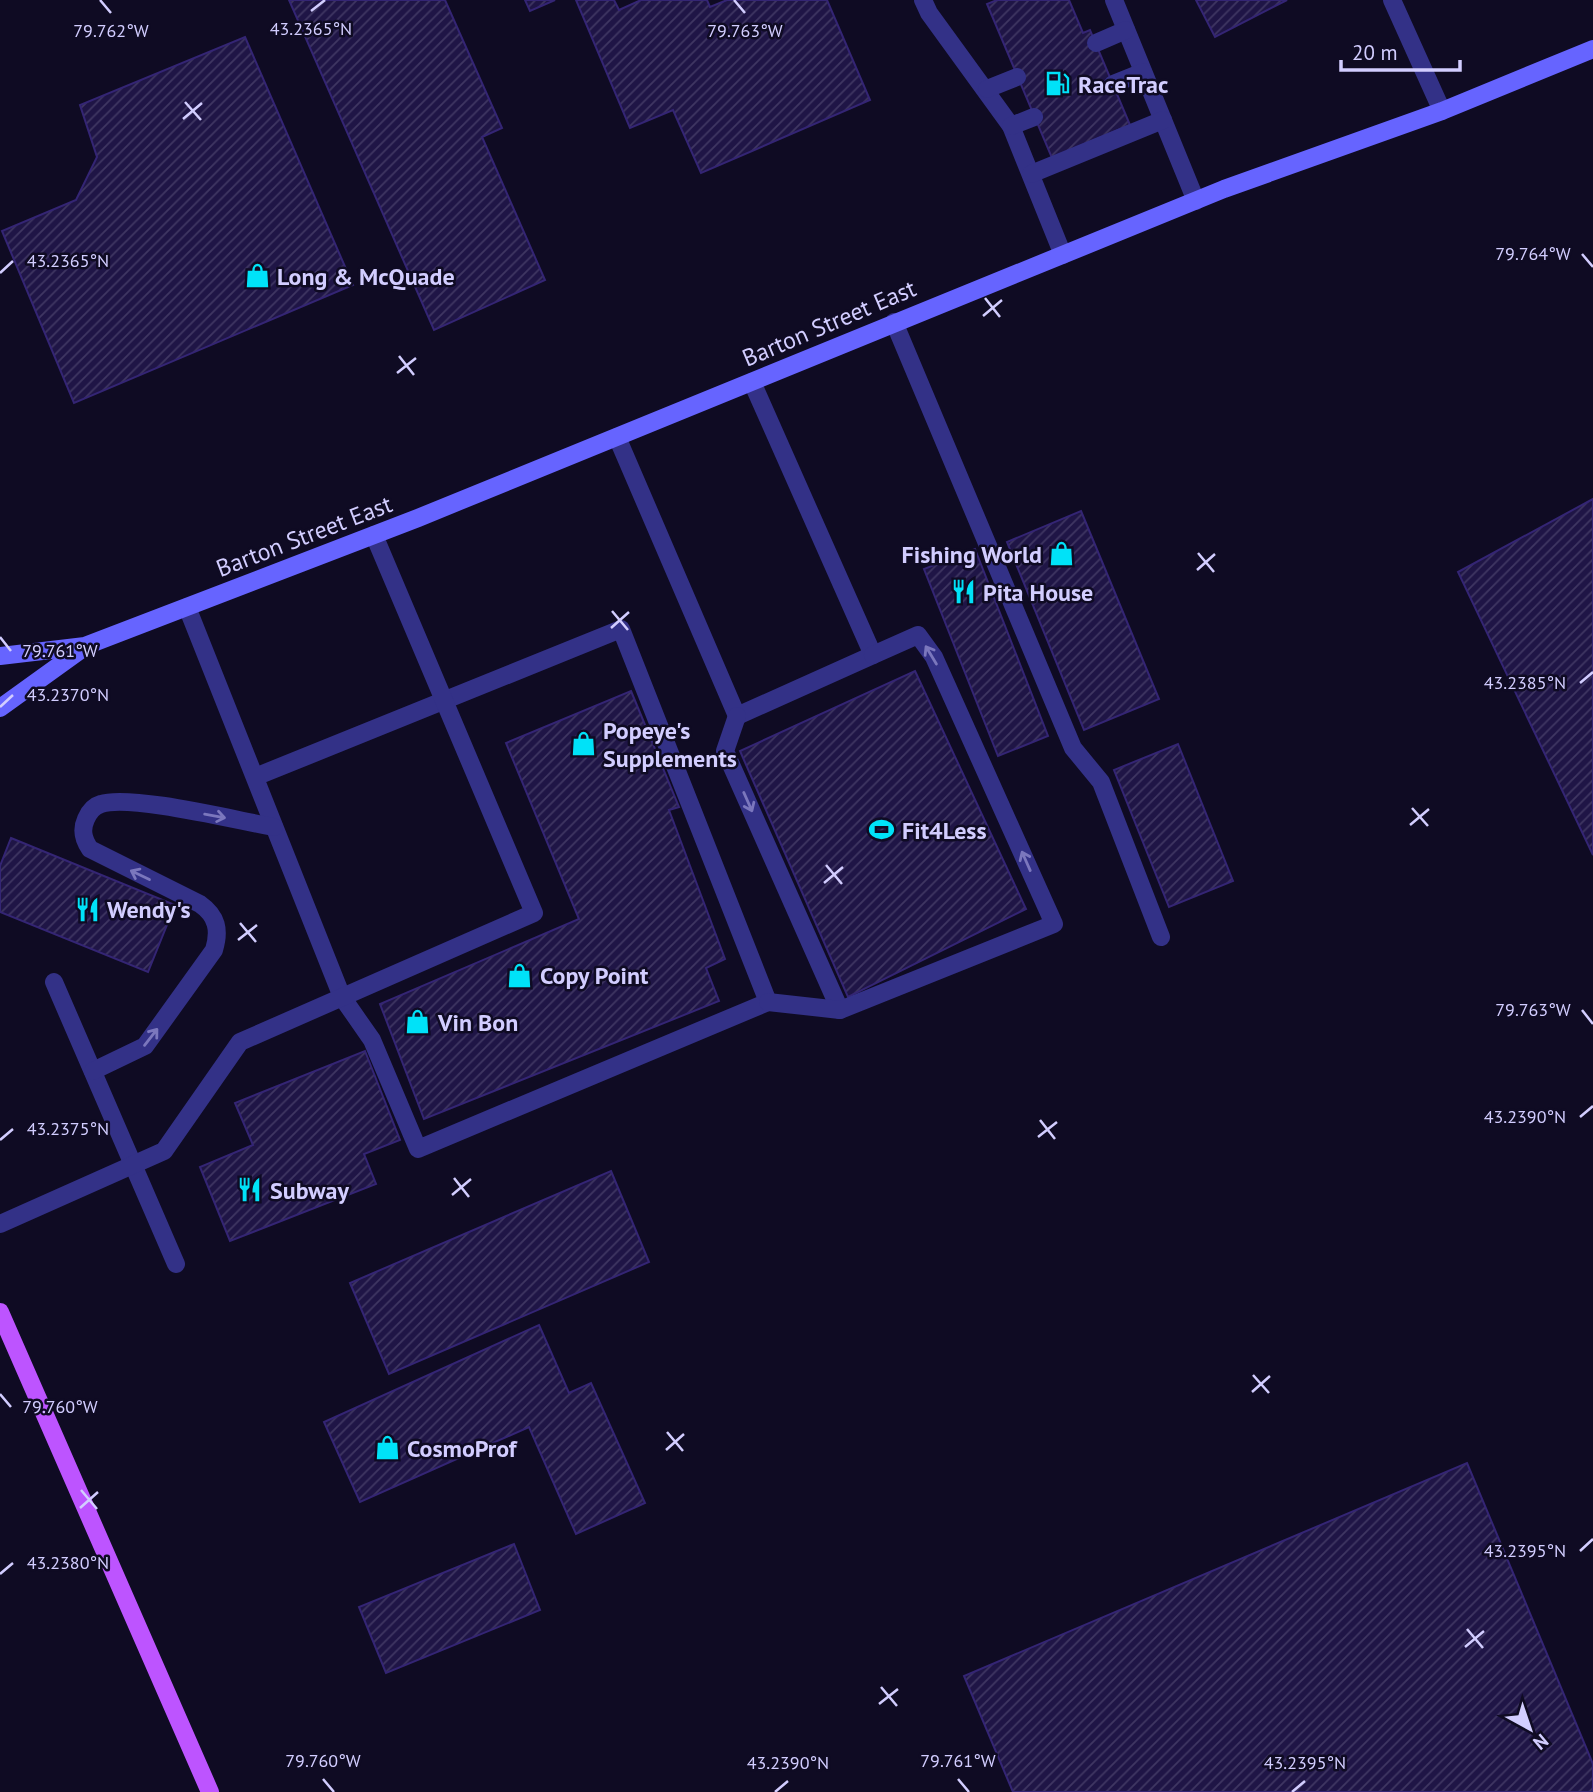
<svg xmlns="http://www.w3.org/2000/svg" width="1593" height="1792" font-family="'PT Sans',sans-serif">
<defs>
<pattern id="building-hatch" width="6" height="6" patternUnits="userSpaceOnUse" patternTransform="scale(1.75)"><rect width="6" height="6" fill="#1f1546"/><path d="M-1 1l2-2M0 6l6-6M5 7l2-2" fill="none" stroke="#3f3662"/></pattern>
</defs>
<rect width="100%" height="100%" fill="#0f0b23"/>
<!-- building -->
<g fill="url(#building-hatch)" stroke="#342574" stroke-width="2">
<polygon points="289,0 445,0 502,128 482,137 545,280 434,330"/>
<polygon points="525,0 555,0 530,11"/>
<polygon points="576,0 614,0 619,10 641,0 707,0 710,7 727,0 827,0 870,100 701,173 673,110 630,128"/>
<polygon points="997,0 1069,0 1083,33 1090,30 1130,125 1052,158 987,4"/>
<polygon points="1196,0 1287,0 1215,37"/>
<polygon points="245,37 353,285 74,403 2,231 76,200 97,157 80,105"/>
<polygon points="1593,499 1593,855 1458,572"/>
<polygon points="1081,511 1159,699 1084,730 1007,542"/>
<polygon points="975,549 1048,736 998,756 924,569"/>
<polygon points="915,671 1026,909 848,997 740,751"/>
<polygon points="631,691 679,807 669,810 725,959 706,968 719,1001 424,1119 380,1004 579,919 506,743"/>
<polygon points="1178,744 1233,881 1169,907 1114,770"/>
<polygon points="11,838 175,905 148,972 0,912 0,866"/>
<polygon points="365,1051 400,1140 364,1154 376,1184 230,1241 200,1167 253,1145 235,1103"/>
<polygon points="611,1171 649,1262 389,1374 350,1283"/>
<polygon points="539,1325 569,1393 591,1383 645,1503 576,1534 529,1427 360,1502 324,1422"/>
<polygon points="1467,1463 1593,1764 1593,1792 1013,1792 964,1676"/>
<polygon points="514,1544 540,1610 386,1673 359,1607"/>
</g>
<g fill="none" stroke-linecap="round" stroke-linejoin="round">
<!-- service -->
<g stroke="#333187" stroke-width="18">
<polyline points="923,0 929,13 1011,126 1063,255"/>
<polyline points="1114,0 1196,201"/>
<polyline points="1392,0 1442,111"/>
<polyline points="1096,43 1126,30"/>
<polyline points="1113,84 1143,72"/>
<polyline points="987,89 1017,77"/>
<polyline points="1011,126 1034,117"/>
<polyline points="1031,174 1163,120"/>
<polyline points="894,322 1073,748 1101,782 1161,937"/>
<polyline points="617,437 737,716 873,655 752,382"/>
<polyline points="187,607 342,997 372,1040 418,1149 768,1002 621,629 255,777"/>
<polyline points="737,716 725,751 840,1010"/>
<polyline points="54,982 176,1264"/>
<polyline points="768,1002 840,1010 1054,924 934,657 918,635 873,655"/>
<path d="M93 1071 145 1046 214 950C220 930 217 916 200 904L90 849C83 839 81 830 86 819 89 812 94 806 101 804 130 794 239 821 274 827"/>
<polyline points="0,1224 164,1151 240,1042 534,913 374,535"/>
</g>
<!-- secondary -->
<g stroke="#6664ff" stroke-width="18">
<polyline points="0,656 85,646 418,518 1224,189 1442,111 1593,49"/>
<polyline points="0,708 82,649"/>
</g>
<!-- primary -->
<polyline stroke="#bd54ff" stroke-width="18" points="0,1312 210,1792"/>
</g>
<!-- one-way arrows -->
<defs><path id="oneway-shaft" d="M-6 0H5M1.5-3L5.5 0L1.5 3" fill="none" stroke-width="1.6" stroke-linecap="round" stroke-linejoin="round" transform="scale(1.75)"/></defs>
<g stroke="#7b77bd">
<use href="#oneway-shaft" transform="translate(931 655) rotate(-121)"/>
<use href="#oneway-shaft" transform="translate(748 802) rotate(66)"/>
<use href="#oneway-shaft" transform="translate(215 816) rotate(10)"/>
<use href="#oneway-shaft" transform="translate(1026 861) rotate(-114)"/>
<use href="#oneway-shaft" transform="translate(140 875) rotate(-154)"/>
<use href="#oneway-shaft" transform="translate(151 1037) rotate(-52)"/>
</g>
<!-- ticks -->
<path fill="none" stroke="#d2cdff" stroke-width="2.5" d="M100 0 111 13M734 0 745 13M311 11 325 0M185 102 201 120M183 119 202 103M1582 254 1593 267M0 273 13 261M985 298 1000 317M983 316 1002 300M399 356 414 375M397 373 416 358M1198 553 1214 572M1197 570 1215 554M612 611 628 630M611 628 629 612M0 637 11 651M1580 683 1593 672M0 707 13 695M1412 808 1428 826M1410 825 1429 809M826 865 842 884M824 883 843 867M240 923 256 942M238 940 257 925M1582 1010 1593 1024M1580 1117 1593 1106M1040 1120 1055 1139M1038 1137 1057 1122M0 1140 13 1129M454 1178 469 1197M452 1195 471 1179M1253 1375 1269 1393M1252 1392 1270 1376M0 1394 11 1407M667 1432 683 1451M666 1450 684 1434M81 1490 97 1509M80 1508 98 1492M1580 1551 1593 1539M0 1574 13 1563M1467 1629 1483 1648M1465 1647 1484 1631M881 1687 897 1706M879 1704 898 1689M323 1779 334 1792M958 1779 969 1792M775 1792 788 1781M1292 1792 1305 1781"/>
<!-- icons -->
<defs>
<symbol id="fuel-bare" viewBox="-9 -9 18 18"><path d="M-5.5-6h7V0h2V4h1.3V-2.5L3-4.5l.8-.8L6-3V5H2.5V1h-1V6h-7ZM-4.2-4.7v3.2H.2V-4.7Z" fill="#00e2f8" stroke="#0f0b23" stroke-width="2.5" paint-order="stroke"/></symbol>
<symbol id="shop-bare" viewBox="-9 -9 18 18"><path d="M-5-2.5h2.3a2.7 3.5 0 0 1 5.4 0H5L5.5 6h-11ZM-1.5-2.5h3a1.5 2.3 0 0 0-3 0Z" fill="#00e2f8" stroke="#0f0b23" stroke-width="2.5" paint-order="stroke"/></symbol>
<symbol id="restaurant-bare" viewBox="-9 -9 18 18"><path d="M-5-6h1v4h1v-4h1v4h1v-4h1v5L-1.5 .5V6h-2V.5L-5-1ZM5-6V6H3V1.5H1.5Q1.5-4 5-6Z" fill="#00e2f8" stroke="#0f0b23" stroke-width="2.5" paint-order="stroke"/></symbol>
<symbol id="stadium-bare" viewBox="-9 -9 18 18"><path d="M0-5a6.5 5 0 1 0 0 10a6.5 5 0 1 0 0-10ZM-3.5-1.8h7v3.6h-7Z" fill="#00e2f8" stroke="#0f0b23" stroke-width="2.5" paint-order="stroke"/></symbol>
</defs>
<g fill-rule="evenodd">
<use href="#fuel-bare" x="1040" y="66" width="35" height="35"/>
<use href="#shop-bare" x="240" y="258" width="35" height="35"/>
<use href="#shop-bare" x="1044" y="536" width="35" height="35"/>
<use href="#restaurant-bare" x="946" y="574" width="35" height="35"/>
<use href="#shop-bare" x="566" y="726" width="35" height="35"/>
<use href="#stadium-bare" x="864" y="812" width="35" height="35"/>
<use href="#restaurant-bare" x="70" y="892" width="35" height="35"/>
<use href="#shop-bare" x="502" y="958" width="35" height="35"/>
<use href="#shop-bare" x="400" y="1004" width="35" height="35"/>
<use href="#restaurant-bare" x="232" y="1172" width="35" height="35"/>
<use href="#shop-bare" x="370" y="1430" width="35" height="35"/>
</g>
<g text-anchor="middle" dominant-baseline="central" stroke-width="5" stroke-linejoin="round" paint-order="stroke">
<!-- poi labels -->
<g font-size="24" font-weight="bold" fill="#d2cdff" stroke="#0f0b23" text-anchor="start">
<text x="1078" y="84">RaceTrac</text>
<text x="277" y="276">Long &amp; McQuade</text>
<text x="1042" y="554" text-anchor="end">Fishing World</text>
<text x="983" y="592">Pita House</text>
<text x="603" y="730">Popeye's<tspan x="603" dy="28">Supplements</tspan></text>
<text x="902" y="830">Fit4Less</text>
<text x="107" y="909">Wendy's</text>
<text x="540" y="975">Copy Point</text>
<text x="438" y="1022">Vin Bon</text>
<text x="270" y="1190">Subway</text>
<text x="407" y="1448">CosmoProf</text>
</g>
<!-- street labels -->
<g font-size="24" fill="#d2cdff" stroke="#0f0b23">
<text transform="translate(829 323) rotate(-23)">Barton Street East</text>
<text transform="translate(304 536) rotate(-21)">Barton Street East</text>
</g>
</g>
<g font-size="18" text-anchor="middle" fill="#d2cdff" stroke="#0f0b23" stroke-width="5" stroke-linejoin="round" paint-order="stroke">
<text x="311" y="35">43.2365°N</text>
<text x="111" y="37">79.762°W</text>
<text x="745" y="37">79.763°W</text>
<text x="1533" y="260">79.764°W</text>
<text x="68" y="267">43.2365°N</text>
<text x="60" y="657">79.761°W</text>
<text x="1525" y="689">43.2385°N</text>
<text x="68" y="701">43.2370°N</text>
<text x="1533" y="1016">79.763°W</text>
<text x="1525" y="1123">43.2390°N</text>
<text x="68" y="1135">43.2375°N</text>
<text x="60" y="1413">79.760°W</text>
<text x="1525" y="1557">43.2395°N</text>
<text x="68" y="1569">43.2380°N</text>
<text x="323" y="1767">79.760°W</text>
<text x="958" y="1767">79.761°W</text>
<text x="788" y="1769">43.2390°N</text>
<text x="1305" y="1769">43.2395°N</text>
</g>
<!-- north arrow -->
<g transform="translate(1530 1729) rotate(140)" stroke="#0f0b23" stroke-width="5" paint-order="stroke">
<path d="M0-5L12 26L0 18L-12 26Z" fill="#d2cdff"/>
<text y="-10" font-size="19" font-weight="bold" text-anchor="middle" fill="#d2cdff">N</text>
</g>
<!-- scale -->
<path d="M1341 60v10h119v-10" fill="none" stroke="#d2cdff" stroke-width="3.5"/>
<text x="1352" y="60" font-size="21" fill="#d2cdff" stroke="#0f0b23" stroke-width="5" paint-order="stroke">20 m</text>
</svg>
